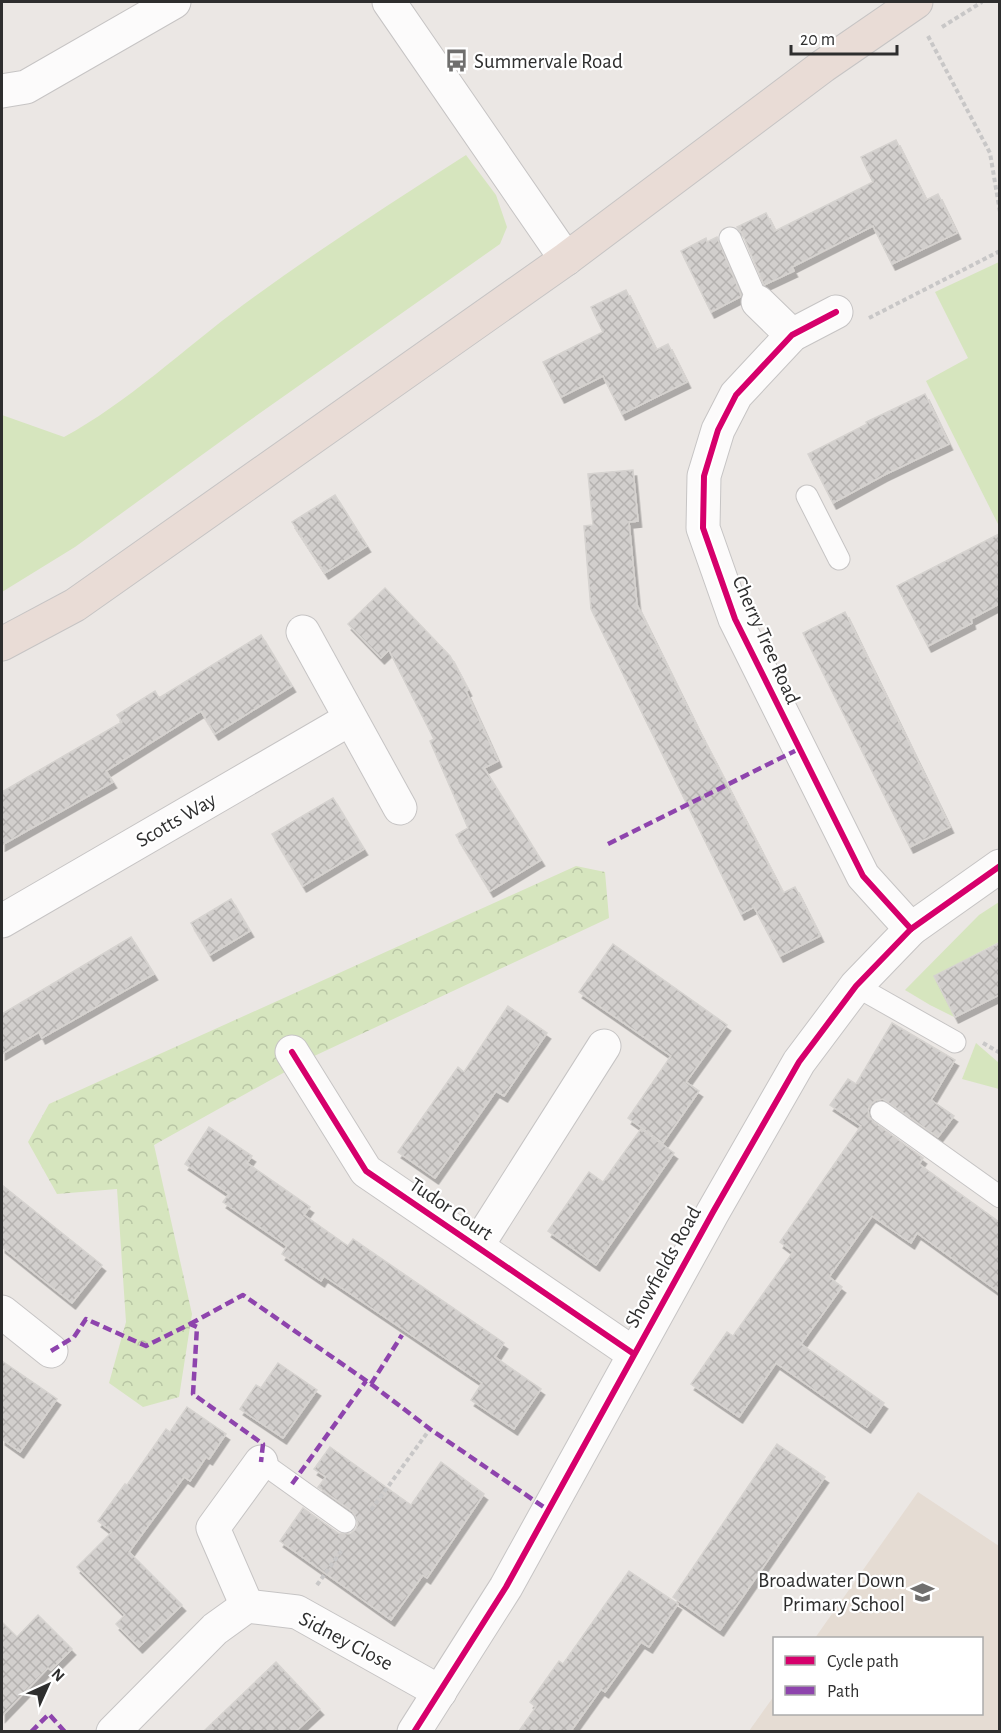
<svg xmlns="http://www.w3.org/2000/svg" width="1001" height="1733" font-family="'Alegreya Sans',sans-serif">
<defs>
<pattern id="forest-crowns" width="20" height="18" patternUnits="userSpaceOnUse" patternTransform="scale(1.5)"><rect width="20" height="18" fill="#d6e5be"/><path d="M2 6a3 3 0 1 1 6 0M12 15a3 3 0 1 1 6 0" fill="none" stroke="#b8c5a4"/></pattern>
<pattern id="building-cross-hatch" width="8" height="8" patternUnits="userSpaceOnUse" patternTransform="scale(1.5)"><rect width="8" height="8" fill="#d2cfcd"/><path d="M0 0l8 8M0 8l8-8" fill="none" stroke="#b5b2b0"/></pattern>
<filter id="shadow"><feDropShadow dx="3.5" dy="6" stdDeviation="0" flood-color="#0004"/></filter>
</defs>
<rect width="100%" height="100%" fill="#ebe7e4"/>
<!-- education -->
<polygon fill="#e5dcd3" points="918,1492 999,1546 999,1731 749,1731 774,1696 774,1714 982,1714 982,1638 815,1638"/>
<!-- grass -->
<g fill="#d6e5be">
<path d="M466 155 496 195 507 227 500 244 246 423 75 547 2 592V415L64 437C127 403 185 348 243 305 315 252 391 203 466 155Z"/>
<polygon points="999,262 999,526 926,381 968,358 935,292"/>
<polygon points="999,902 999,942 934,976 954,1017 930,1005 905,990 979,915"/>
<polygon points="976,1043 999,1063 999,1089 962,1079"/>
</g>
<!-- forest -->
<polygon fill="url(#forest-crowns)" points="576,866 605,872 609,918 310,1058 154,1145 192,1314 179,1397 143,1407 109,1383 126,1322 117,1189 57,1194 28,1142 49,1104"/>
<!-- building -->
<g fill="url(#building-cross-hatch)" stroke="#d6d3d0" stroke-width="1.5" filter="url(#shadow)">
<polygon points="896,140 926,200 938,194 957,233 892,264 873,226 792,267 794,271 764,285 742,233 737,227 766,213 775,231 873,182 861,157"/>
<polygon points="717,237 741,295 740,297 711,312 681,251 706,238 707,242"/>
<polygon points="626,290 656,350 668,344 687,382 622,414 603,376 561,397 543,362 603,332 591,307"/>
<polygon points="925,394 949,444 884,475 833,503 808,454 867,424 866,422"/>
<polygon points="633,470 638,521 629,522 637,605 697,727 783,893 795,887 820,936 780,956 754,907 741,914 591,609 584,526 593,525 588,474"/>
<polygon points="335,495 367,546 325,573 292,522"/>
<polygon points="999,534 999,604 971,619 972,623 928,646 897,586"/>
<polygon points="385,588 450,656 468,690 466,691 498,761 484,768 541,860 490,891 456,835 468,828 430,741 434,739 389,650 381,658 348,624"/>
<polygon points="845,612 950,827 910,847 803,633"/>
<polygon points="261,635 292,686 215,734 201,711 106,771 113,782 2,845 2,792 122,722 117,715 155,691 159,698"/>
<polygon points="333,798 364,849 303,886 272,834"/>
<polygon points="231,899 250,931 210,955 191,923"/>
<polygon points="131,937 154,974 42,1038 39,1032 2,1054 2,1014"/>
<polygon points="999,943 999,995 955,1017 934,976"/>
<polygon points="613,944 727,1025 686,1082 699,1091 663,1143 628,1118 671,1056 579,992"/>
<polygon points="508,1006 547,1033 504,1096 496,1091 435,1178 398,1152 458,1067 464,1072"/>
<polygon points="892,1023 955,1060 931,1100 954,1116 938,1137 883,1099 876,1100 871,1104 868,1110 869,1117 874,1122 923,1158 919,1164 999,1222 999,1292 917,1233 911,1243 872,1216 829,1277 842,1287 801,1344 884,1403 867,1427 776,1363 739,1417 691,1384 727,1332 733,1336 793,1252 780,1242 861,1126 830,1105 848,1079 856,1084"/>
<polygon points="209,1127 252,1156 247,1163 310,1207 304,1215 348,1246 353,1239 504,1343 495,1357 541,1389 514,1429 471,1400 482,1383 324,1276 321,1281 282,1254 287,1246 223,1202 229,1194 185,1164"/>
<polygon points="641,1129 674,1153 596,1265 548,1231 589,1172 603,1182"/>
<polygon points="2,1185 102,1265 72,1303 2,1247"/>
<polygon points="2,1361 57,1399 20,1452 2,1439"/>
<polygon points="278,1363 317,1390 283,1438 240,1409 256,1385 261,1388"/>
<polygon points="187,1407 226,1434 209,1459 206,1457 190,1481 184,1477 129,1552 182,1605 139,1647 116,1624 125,1615 77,1567 112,1532 98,1521 125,1484 127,1485 166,1429 170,1432"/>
<polygon points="777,1444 825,1477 720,1630 673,1597"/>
<polygon points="330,1447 411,1505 441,1462 484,1494 427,1578 423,1575 391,1620 280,1541 303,1508 338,1533 350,1534 356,1529 358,1523 353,1512 318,1487 326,1477 314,1469"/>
<polygon points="629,1571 678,1604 649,1647 641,1642 605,1692 601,1689 571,1731 519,1731 536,1707 530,1702 559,1661 563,1664"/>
<polygon points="38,1615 72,1649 51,1670 48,1668 2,1716 2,1622 17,1637"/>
<polygon points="276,1662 320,1709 296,1731 204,1731"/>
</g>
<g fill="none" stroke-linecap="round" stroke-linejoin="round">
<defs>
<g id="service">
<polyline points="730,238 758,302"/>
<polyline points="807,496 839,559"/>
<polyline points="856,986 955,1042"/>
<polyline points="881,1112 1000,1197"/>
<polyline points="261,1462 345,1522"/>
</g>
<g id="minor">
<polyline points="389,2 566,259"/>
<polyline points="2,91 26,87 174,2"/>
<polyline points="758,302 792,335"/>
<polyline points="836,312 792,335 736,395 718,430 704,476 703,528 735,619 863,876 911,929"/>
<polyline points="303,632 400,808"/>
<polyline points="2,921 350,719"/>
<polyline points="292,1052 366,1171 634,1354"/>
<polyline points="477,1246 604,1046"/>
<polyline points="2,1312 51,1351"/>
<polyline points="247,1606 213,1528 261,1462"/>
<polyline points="113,1732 215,1629 247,1606 297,1612 440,1692"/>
<polyline points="414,1732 506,1587 713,1212 799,1062 856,986 911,929 1000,866"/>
</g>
<polyline id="trunk" points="2,644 75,605 566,259 823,66 916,2"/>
</defs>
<!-- service casing -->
<use href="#service" stroke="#c6c4c4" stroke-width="23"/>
<!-- minor casing -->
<use href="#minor" stroke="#c6c4c4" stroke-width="35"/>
<!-- trunk casing -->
<use href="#trunk" stroke="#c6c4c4" stroke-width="35"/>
<!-- path -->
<g stroke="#c8c7c7" stroke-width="4" stroke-dasharray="4.5 3" stroke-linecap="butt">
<polyline points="942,27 982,2"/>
<polyline points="928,36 990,153 1000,212"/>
<polyline points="869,318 1000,251"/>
<polyline points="983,1043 1000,1053"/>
<polyline points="371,1510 430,1429"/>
<polyline points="317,1585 342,1550"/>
</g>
<!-- service -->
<use href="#service" stroke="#fcfbfb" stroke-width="21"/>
<!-- minor -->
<use href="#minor" stroke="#fcfbfb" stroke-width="33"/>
<!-- trunk -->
<use href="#trunk" stroke="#e9dcd6" stroke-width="33"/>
<!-- quiet -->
<g stroke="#8e44ad" stroke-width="4.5" stroke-dasharray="9 4.5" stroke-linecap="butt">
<polyline points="608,844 799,749"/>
<polyline points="190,1324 243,1295 371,1384 402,1335"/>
<polyline points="51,1351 74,1337 86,1319 146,1346 190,1324 197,1327 193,1394 263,1444 261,1462"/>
<polyline points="371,1384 430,1429 548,1510"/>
<polyline points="292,1484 366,1381"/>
<polyline points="31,1732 49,1714 65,1732"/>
</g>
<defs>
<g id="cycleway">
<polyline points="836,312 792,335 736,395 718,430 704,476 703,528 735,619 863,876 911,929"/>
<polyline points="292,1052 366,1171 634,1354"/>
<polyline points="414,1732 506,1587 713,1212 799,1062 856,986 911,929 1000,866"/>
</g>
</defs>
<!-- cycleway casing -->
<use href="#cycleway" stroke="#fff" stroke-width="10"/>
<!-- cycleway -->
<use href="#cycleway" stroke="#d6006c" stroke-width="6"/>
</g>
<!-- icons -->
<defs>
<symbol id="bus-bare" viewBox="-9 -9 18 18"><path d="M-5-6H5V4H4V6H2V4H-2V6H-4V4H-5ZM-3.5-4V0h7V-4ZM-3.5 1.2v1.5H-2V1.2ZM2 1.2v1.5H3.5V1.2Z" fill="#706f6e" stroke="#fff" stroke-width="2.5" paint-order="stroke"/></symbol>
<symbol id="school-bare" viewBox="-9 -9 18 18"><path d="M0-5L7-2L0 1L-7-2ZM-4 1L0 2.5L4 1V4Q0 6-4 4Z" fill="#706f6e" stroke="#fff" stroke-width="2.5" paint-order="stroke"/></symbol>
</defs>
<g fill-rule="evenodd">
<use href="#bus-bare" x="440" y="44" width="33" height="33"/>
<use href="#school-bare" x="906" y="1576" width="33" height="33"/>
</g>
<g text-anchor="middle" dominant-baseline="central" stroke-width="4.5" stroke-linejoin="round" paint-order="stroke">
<!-- poi labels -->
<g font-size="21" fill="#2e2e2e" stroke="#fff" text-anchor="start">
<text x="474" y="61">Summervale Road</text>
<text x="905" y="1580" text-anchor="end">Broadwater Down<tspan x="905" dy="24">Primary School</tspan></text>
</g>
<!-- street labels -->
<g font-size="21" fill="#2e2e2e" stroke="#fff">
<text transform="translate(766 640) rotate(66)">Cherry Tree Road</text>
<text transform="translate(176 820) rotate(-30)">Scotts Way</text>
<text transform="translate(451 1209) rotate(34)">Tudor Court</text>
<text transform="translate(663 1267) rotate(-61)">Showfields Road</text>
<text transform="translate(346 1641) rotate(28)">Sidney Close</text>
</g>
</g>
<!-- border -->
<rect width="1001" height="1733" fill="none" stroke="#2e2e2e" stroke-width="6"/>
<!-- legend -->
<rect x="773" y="1637" width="210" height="78" fill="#ffffff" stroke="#ababab" stroke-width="1.5"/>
<rect x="785" y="1656" width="30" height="9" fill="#d6006c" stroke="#ababab" stroke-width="1.5"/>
<text x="827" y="1667" font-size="18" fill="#2e2e2e">Cycle path</text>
<rect x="785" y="1686" width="30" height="9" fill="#8e44ad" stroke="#ababab" stroke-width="1.5"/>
<text x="827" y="1697" font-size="18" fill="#2e2e2e">Path</text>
<!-- north arrow -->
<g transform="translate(48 1685) rotate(45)" stroke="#ffffff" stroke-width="4.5" paint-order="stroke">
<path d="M0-4.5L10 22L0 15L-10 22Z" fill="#2e2e2e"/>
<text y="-9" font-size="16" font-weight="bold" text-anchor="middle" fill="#2e2e2e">N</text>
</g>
<!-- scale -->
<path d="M791 45v9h106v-9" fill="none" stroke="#2e2e2e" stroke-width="3"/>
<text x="800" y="45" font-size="18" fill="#2e2e2e" stroke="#ffffff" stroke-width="4.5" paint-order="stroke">20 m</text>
</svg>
